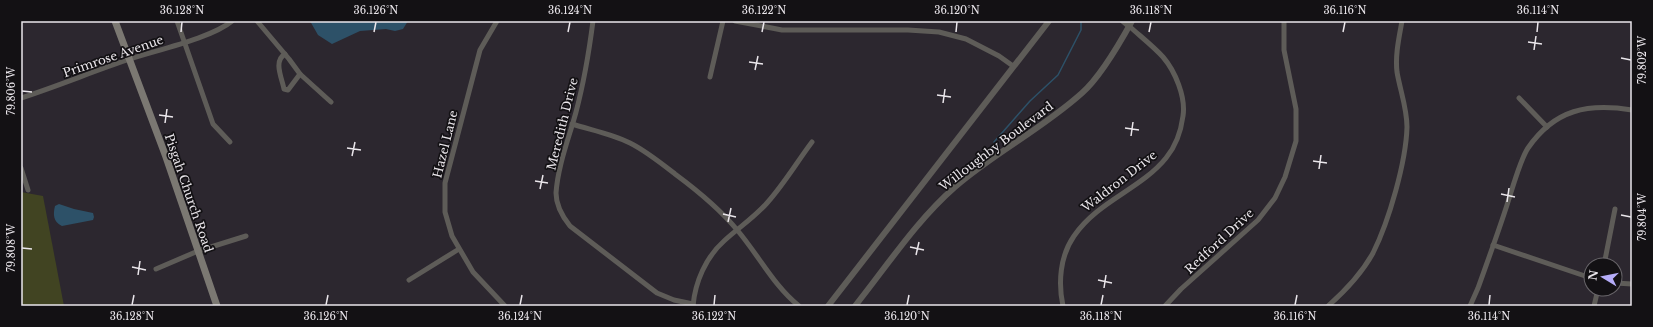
<svg xmlns="http://www.w3.org/2000/svg" width="1653" height="327" font-family="'Libre Baskerville',serif">
<rect width="100%" height="100%" fill="#2c272f"/>
<!-- green -->
<polygon fill="#414422" points="21,192 43,196 64,306 21,306"/>
<!-- water -->
<g fill="#2d5168">
<polygon points="408,21 403,29 395,31 386,29 360,31 332,44 318,35 310,21"/>
<path d="M59 204 74 209 93 213 94 217 93 220 62 226C53 222 53 214 55 206Z"/>
</g>
<g fill="none" stroke-linecap="round" stroke-linejoin="round">
<!-- stream -->
<polyline stroke="#2d5168" stroke-width="1.5" points="994,142 1030,101 1058,75 1081,30 1081,21"/>
<!-- minor -->
<g stroke="#5e5c58" stroke-width="5">
<polyline points="177,21 213,124 230,142"/>
<polyline points="257,21 289,59 300,74 331,102"/>
<polyline points="497,21 480,50 445,183 445,212 452,236 473,272 505,306"/>
<path d="M593 21C589 52 584 82 576 112 569 138 558 165 556 193 556 206 562 216 570 226L657 293 674 300 693 304"/>
<polyline points="735,21 782,30 908,30 939,32 966,39 999,56 1013,66"/>
<path d="M285 54C273 61 282 78 284 89L288 90 300 74"/>
<polyline points="710,77 723,21"/>
<path d="M21 98C58 86 94 71 130 59 157 50 212 38 232 21"/>
<polyline points="1519,98 1547,127"/>
<path d="M572 124C591 130 612 134 630 143 646 151 661 163 675 174 698 191 720 209 738 231 759 256 774 286 799 306"/>
<polyline points="21,168 28,190"/>
<polyline points="1493,245 1591,278"/>
<polyline points="1604,265 1615,209"/>
<polyline points="156,269 198,251 246,236"/>
<polyline points="409,280 459,249"/>
<polyline points="1615,283 1632,284"/>
<path d="M693 306C695 282 706 257 724 241 738 228 754 218 767 203 784 184 797 162 812 142"/>
<path d="M1063 306C1058 283 1060 256 1074 236 1098 201 1141 189 1166 158 1176 146 1181 131 1183 116 1186 97 1175 71 1163 57 1153 46 1140 36 1129 26"/>
<polyline points="1165,306 1181,289 1258,220 1275,198 1285,177 1296,141 1296,109 1284,50 1284,21"/>
<path d="M1328 306C1345 291 1362 273 1373 253 1389 221 1406 162 1407 127 1407 108 1400 90 1397 72 1395 55 1399 38 1402 21"/>
<path d="M1470 306 1478 288C1488 260 1498 233 1507 205 1512 190 1520 160 1528 148 1555 109 1588 103 1632 110"/>
<polyline points="1594,306 1598,289"/>
</g>
<!-- tertiary -->
<g stroke="#5e5c58" stroke-width="6">
<polyline points="1123,21 1129,26"/>
<polyline points="828,306 1049,21"/>
<path d="M855 306C887 266 916 221 955 187 994 153 1042 129 1082 93 1099 78 1121 41 1132 21"/>
</g>
<!-- secondary -->
<polyline stroke="#7b7872" stroke-width="7" points="115,21 166,157 217,306"/>
</g>
<!-- ticks -->
<path fill="none" stroke="#eae6eb" stroke-width="1.5" d="M181 32 182 22M374 32 376 22M568 32 570 22M762 32 764 22M956 32 957 22M1149 32 1151 22M1343 32 1345 22M1537 32 1538 22M1528 42 1542 44M1534 50 1536 36M1621 58 1631 60M749 62 763 64M755 70 758 56M22 91 32 92M937 95 951 97M943 103 945 89M159 115 173 117M165 123 167 109M1125 128 1139 130M1131 136 1133 122M347 148 361 150M352 156 355 142M1313 161 1327 163M1319 169 1321 155M535 181 548 183M540 189 543 175M1501 194 1515 197M1507 202 1509 188M723 214 736 217M1621 215 1631 217M728 222 731 208M910 247 924 250M22 248 32 249M916 255 919 242M132 267 146 270M138 275 140 261M1098 280 1112 283M1104 288 1106 275M132 305 134 295M326 305 328 295M520 305 522 295M714 305 715 295M907 305 909 295M1101 305 1103 295M1295 305 1297 295M1489 305 1490 295"/>
<g text-anchor="middle" dominant-baseline="central" stroke-width="3.5" stroke-linejoin="round" paint-order="stroke">
<!-- street labels -->
<g font-size="12" fill="#eae6eb" stroke="#131114">
<text transform="translate(113 56) rotate(-19)">Primrose Avenue</text>
<text transform="translate(562 124) rotate(-76)">Meredith Drive</text>
<text transform="translate(445 144) rotate(-76)">Hazel Lane</text>
<text transform="translate(996 146) rotate(-37)">Willoughby Boulevard</text>
<text transform="translate(1119 181) rotate(-38)">Waldron Drive</text>
<text transform="translate(189 193) rotate(71)">Pisgah Church Road</text>
<text transform="translate(1219 241) rotate(-43)">Redford Drive</text>
</g>
</g>
<!-- border -->
<rect width="1653" height="327" fill="none" stroke="#131114" stroke-width="44"/>
<!-- north arrow -->
<g transform="translate(1603 277) rotate(280)"><circle r="19" fill="#131114" stroke="#69666a"/>
<path d="M0-3L7 15L0 10L-7 15Z" fill="#b5acf8"/>
<text y="-6" font-size="11" font-weight="bold" text-anchor="middle" fill="#eae6eb">N</text>
</g>
<rect x="22" y="22" width="1609" height="283" fill="none" stroke="#eae6eb" stroke-width="1.5"/>
<g font-size="10" text-anchor="middle" fill="#eae6eb">
<text x="182" y="14">36.128°N</text>
<text x="376" y="14">36.126°N</text>
<text x="570" y="14">36.124°N</text>
<text x="764" y="14">36.122°N</text>
<text x="957" y="14">36.120°N</text>
<text x="1151" y="14">36.118°N</text>
<text x="1345" y="14">36.116°N</text>
<text x="1538" y="14">36.114°N</text>
<text transform="translate(1642 60) rotate(-90)" y="4">79.802°W</text>
<text transform="translate(11 91) rotate(-90)" y="4">79.806°W</text>
<text transform="translate(1642 217) rotate(-90)" y="4">79.804°W</text>
<text transform="translate(11 248) rotate(-90)" y="4">79.808°W</text>
<text x="132" y="320">36.128°N</text>
<text x="326" y="320">36.126°N</text>
<text x="520" y="320">36.124°N</text>
<text x="714" y="320">36.122°N</text>
<text x="907" y="320">36.120°N</text>
<text x="1101" y="320">36.118°N</text>
<text x="1295" y="320">36.116°N</text>
<text x="1489" y="320">36.114°N</text>
</g>
</svg>
